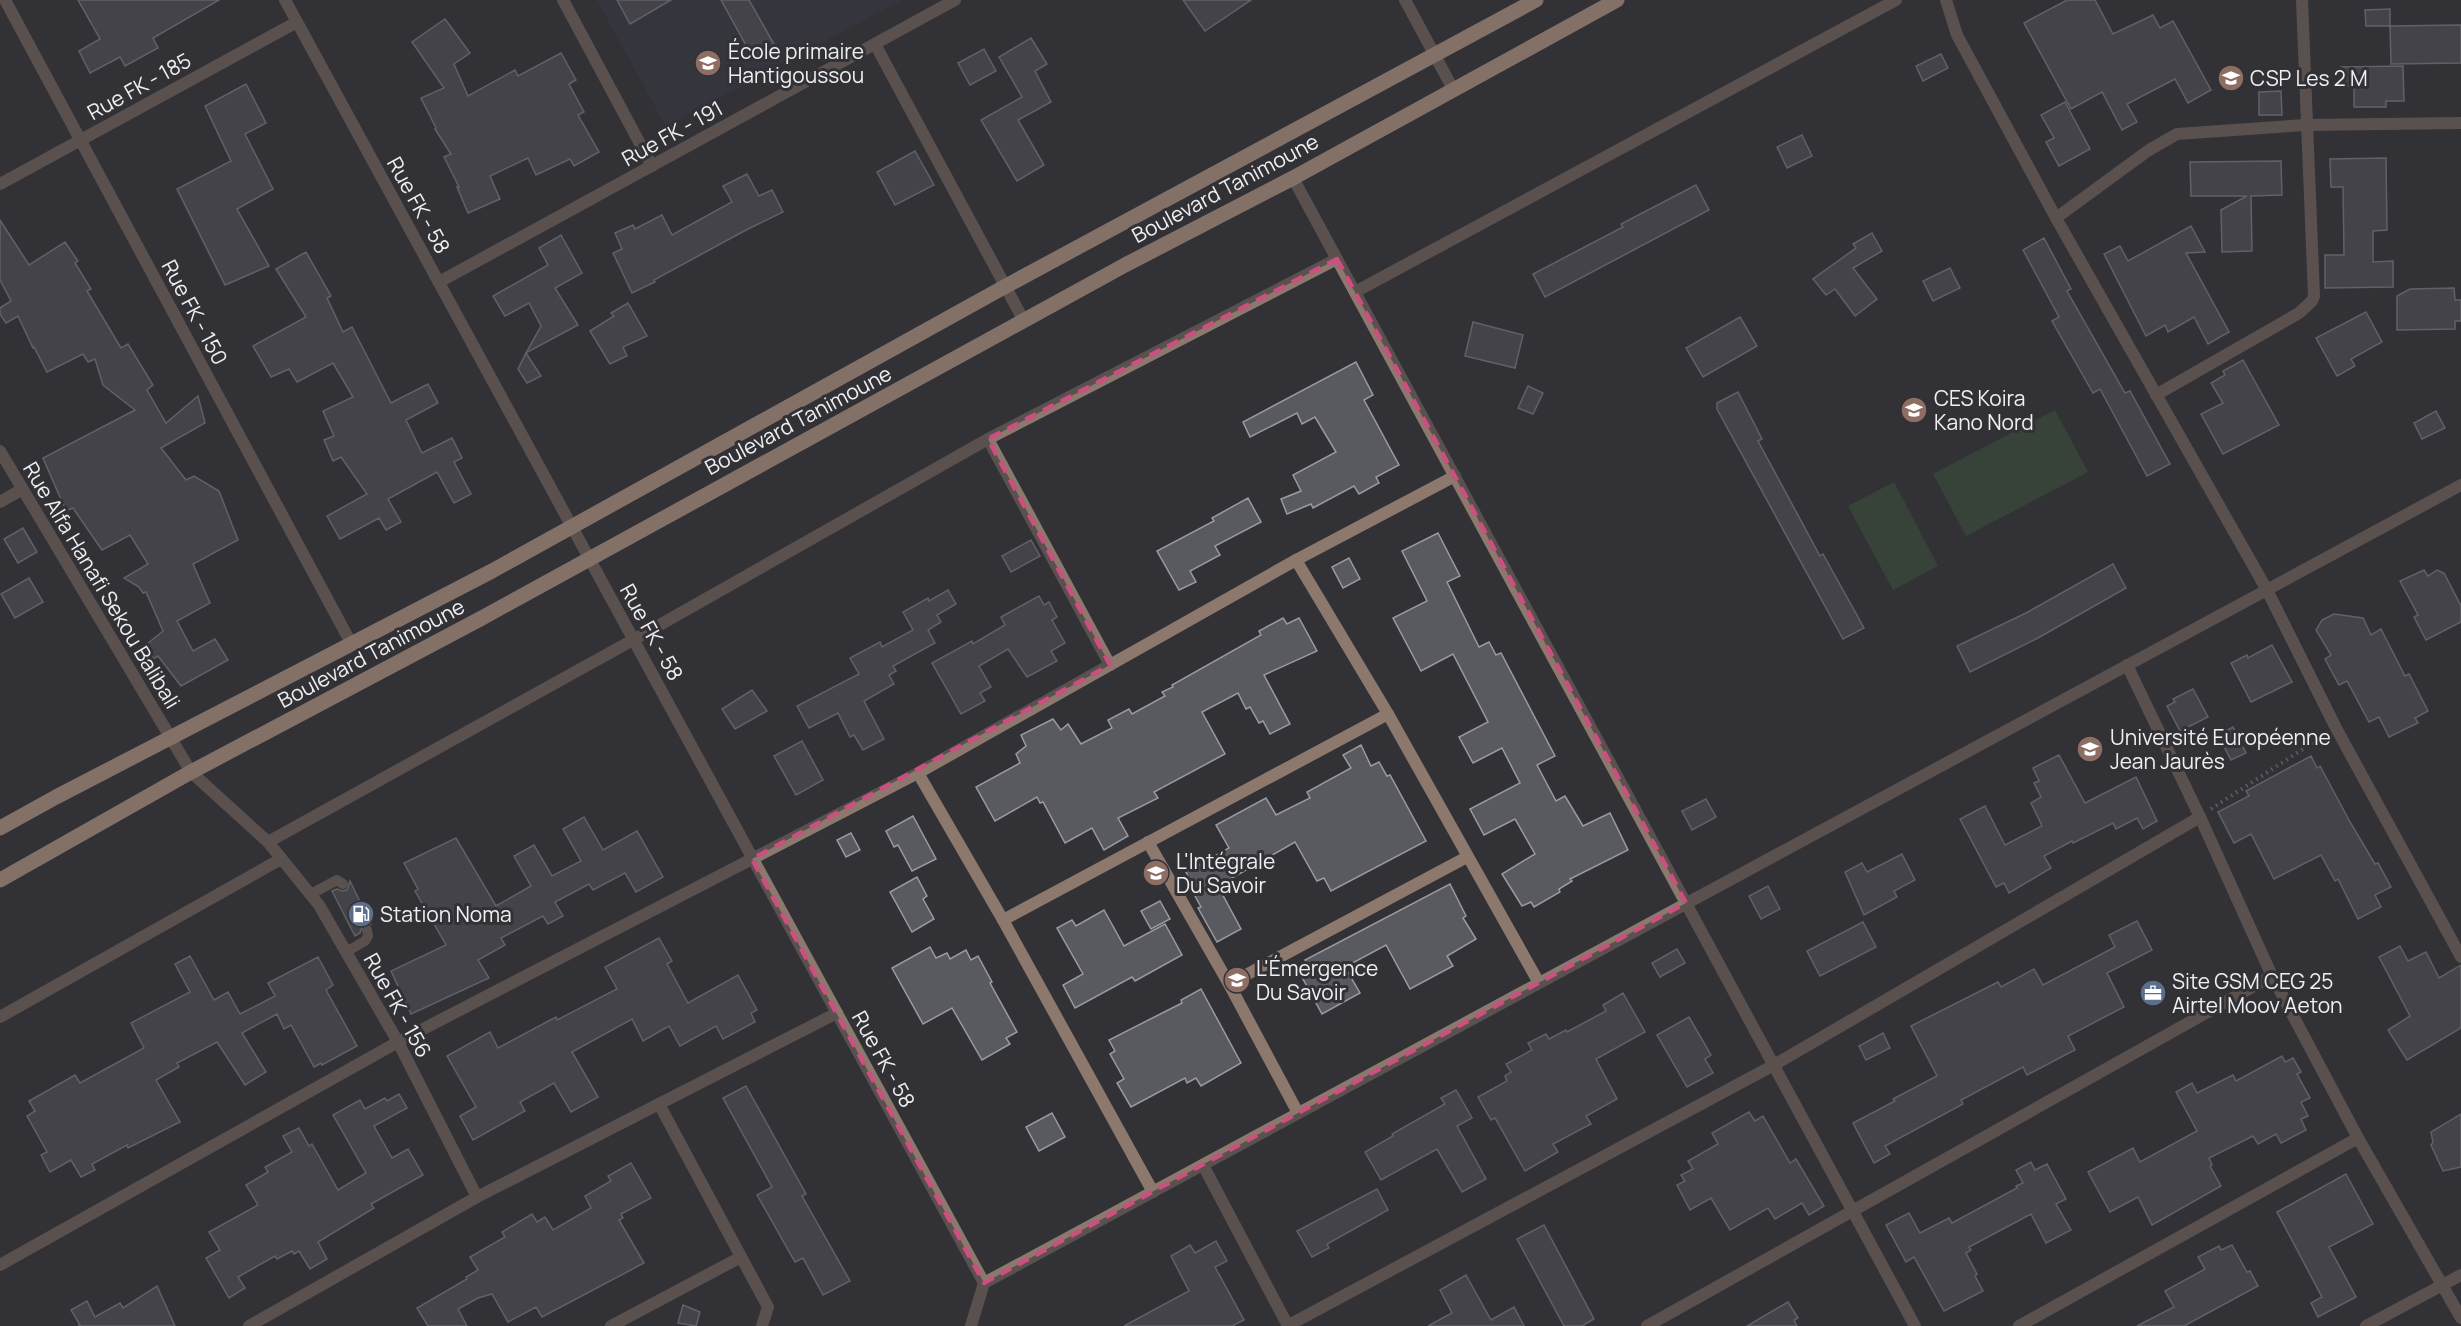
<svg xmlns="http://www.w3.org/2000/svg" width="2461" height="1326" font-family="Manrope,sans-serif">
<rect width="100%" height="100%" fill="#313136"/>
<!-- built -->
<polygon fill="#393a45" points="597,0 902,0 666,127"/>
<!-- pitch -->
<g fill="#3f593d">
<polygon points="2055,410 2088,472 1966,536 1933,474"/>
<polygon points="1894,482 1938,566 1893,590 1848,506"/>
</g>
<!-- building -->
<g fill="#595a5f" stroke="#9a9ba1" stroke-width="1.5">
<polygon points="78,0 219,0 153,38 158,48 125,66 120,57 90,73 79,51 100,39"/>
<polygon points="617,0 671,0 630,24"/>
<polygon points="721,0 749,0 775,46 753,58"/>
<polygon points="1183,0 1251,0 1205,31"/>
<polygon points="2067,0 2095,0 2113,34 2153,15 2160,28 2173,21 2211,90 2188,103 2175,79 2127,104 2137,122 2122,130 2102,92 2071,109 2024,23"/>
<polygon points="2390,9 2390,26 2366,26 2365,10"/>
<polygon points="445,19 470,53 454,64 468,96 515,70 518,76 561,53 576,80 569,84 584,112 578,115 599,152 574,166 570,159 536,175 528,158 490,176 500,199 468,213 457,187 459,187 444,157 451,154 435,129 436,128 421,98 444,88 412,42"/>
<polygon points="2461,25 2461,63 2391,64 2390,26"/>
<polygon points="1031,38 1047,64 1035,71 1051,102 1018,120 1044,165 1017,181 981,120 1022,97 999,57"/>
<polygon points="984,49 996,71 970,85 958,63"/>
<polygon points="1941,54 1948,68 1923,81 1916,66"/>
<polygon points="2403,66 2404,101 2386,101 2386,107 2354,107 2354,86 2342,86 2341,67"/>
<polygon points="246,84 266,123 245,134 273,189 237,209 269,266 225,285 177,189 231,161 205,106"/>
<polygon points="2281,91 2282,115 2259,115 2259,92"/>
<polygon points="2065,102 2090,149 2059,166 2046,142 2054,138 2041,115"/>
<polygon points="1802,135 1812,156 1787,168 1777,147"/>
<polygon points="915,151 934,185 895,205 877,172"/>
<polygon points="2386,158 2387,230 2373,231 2373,262 2393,261 2393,287 2325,288 2325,255 2344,255 2343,187 2331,187 2330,159"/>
<polygon points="2281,161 2282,195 2251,196 2252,251 2222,252 2221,210 2247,196 2191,196 2190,162"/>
<polygon points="747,174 759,196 772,190 783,212 746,230 654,280 655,282 632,293 613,253 622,249 615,233 633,225 635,229 662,215 672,235 732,202 723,186"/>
<polygon points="1696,185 1709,210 1545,297 1533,274 1623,227 1621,224"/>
<polygon points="0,220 29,265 65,242 78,261 75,263 91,289 87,291 121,348 128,344 153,385 147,390 166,423 198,396 205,423 161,448 186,480 194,476 219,491 238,540 193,564 210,603 177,621 193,651 215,639 228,660 181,686 158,656 153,659 146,645 163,631 146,592 143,593 139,587 124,578 148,564 130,535 102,550 73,508 66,511 43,458 135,410 103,385 95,359 88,362 83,354 47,372 34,347 33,348 18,316 6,323 0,314 0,308 11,301 0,280"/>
<polygon points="2191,226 2205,252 2186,253 2229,332 2208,344 2194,317 2168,332 2165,325 2146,336 2104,254 2120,246 2128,261"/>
<polygon points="1872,233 1882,251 1853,268 1877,299 1855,316 1835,289 1826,295 1813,279 1856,248 1853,244"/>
<polygon points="561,235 582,273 555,288 578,325 526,353 541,326 529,303 505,316 493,296 548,265 539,248"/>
<polygon points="2044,238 2071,289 2067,291 2125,393 2130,391 2170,464 2147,476 2100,389 2093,393 2052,321 2059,317 2023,250"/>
<polygon points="306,252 331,296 327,298 343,332 352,327 391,403 428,384 438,403 406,420 422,453 452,438 462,458 454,462 471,494 454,503 437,472 388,499 401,522 386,530 379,518 340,539 327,516 367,494 341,457 333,461 324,440 334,436 323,411 353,397 333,363 297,382 289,369 271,377 253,346 306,317 276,269"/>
<polygon points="1950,268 1960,288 1933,301 1923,281"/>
<polygon points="2454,288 2455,300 2461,300 2461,321 2455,321 2455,329 2397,330 2397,296 2410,289"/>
<polygon points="628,303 647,336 623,347 627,356 610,364 590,331 614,316 611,313"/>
<polygon points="2366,312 2382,342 2351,359 2355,366 2337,376 2316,338"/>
<polygon points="1740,317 1757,346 1703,377 1686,348"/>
<polygon points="1473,322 1523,335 1515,368 1465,356"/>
<polygon points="526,353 541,376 527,383 518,369"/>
<polygon points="2243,360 2279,425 2223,454 2201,414 2223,403 2211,383 2225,375 2223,371"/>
<polygon points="1356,362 1373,395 1364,400 1399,465 1376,477 1379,483 1359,494 1354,486 1313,508 1311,504 1287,514 1281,499 1301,491 1293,475 1336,452 1315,417 1302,424 1297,413 1250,437 1243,422"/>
<polygon points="1528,386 1543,393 1533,414 1518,408"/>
<polygon points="1738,392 1762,439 1758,441 1820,556 1823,554 1864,628 1843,639 1717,409 1717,403"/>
<polygon points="2436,411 2445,428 2422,439 2414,423"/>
<polygon points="1248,498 1261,522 1215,546 1220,555 1190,571 1196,582 1179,590 1157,551 1214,521 1212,518"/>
<polygon points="23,528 37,552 18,563 4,539"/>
<polygon points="1438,533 1460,576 1447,582 1479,647 1489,642 1496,655 1501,653 1555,756 1537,765 1556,801 1565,796 1583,826 1610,813 1628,850 1570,879 1572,881 1559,889 1560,892 1534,907 1531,902 1522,906 1502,874 1535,854 1515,819 1484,835 1470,809 1520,783 1502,748 1473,763 1459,737 1488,722 1453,654 1421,671 1393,618 1427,601 1402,551"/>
<polygon points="1031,540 1040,556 1011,572 1002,556"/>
<polygon points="1349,558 1360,579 1343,588 1332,567"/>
<polygon points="2113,564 2126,588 2038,638 1970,672 1957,646 2026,613"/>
<polygon points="2424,570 2428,576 2437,570 2444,573 2461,606 2461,622 2426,640 2414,617 2418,615 2400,581"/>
<polygon points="29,578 43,602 15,618 1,594"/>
<polygon points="948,590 956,604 937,615 941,622 928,630 935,643 893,666 896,671 889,675 894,684 864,701 884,739 863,750 854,735 850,737 838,713 809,728 797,706 859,674 850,658 880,642 882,647 913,630 903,612 928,598 929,601"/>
<polygon points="1039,596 1044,605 1049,602 1057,617 1052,620 1065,643 1051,651 1057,661 1027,677 1008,649 979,666 991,687 980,693 985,701 961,714 932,663 972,641 973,644 1005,625 1001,617"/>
<polygon points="2334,614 2363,618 2371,635 2381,629 2405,676 2409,674 2428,711 2415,718 2418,723 2389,737 2379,717 2369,722 2347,681 2339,685 2325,659 2331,655 2316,630 2322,620"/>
<polygon points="1283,618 1287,624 1299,618 1317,651 1264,675 1290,724 1270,734 1263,721 1259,723 1250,707 1246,709 1238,693 1202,712 1225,754 1154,792 1158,798 1118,818 1128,836 1104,850 1092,828 1065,843 1043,802 1040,803 1037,797 995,821 976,787 1020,763 1016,754 1026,746 1021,735 1053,719 1061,730 1068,724 1081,744 1112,728 1108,720 1129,709 1132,714 1165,696 1162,692 1173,687 1172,685 1261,635 1259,631"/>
<polygon points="2272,645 2292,682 2251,702 2231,663 2247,655 2248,658"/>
<polygon points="2193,689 2208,717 2180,731 2167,706 2175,702 2173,699"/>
<polygon points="752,690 767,711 735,729 722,709"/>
<polygon points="2233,727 2246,753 2231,760 2218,735"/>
<polygon points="802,741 823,780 796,795 774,756"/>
<polygon points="1361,745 1371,766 1379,762 1387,776 1390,775 1426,841 1331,891 1324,878 1317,881 1295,842 1218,886 1241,929 1217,942 1198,908 1201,907 1189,885 1192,884 1186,872 1229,848 1216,825 1266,798 1276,815 1310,798 1307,792 1351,768 1343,755"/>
<polygon points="2059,755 2085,803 2136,777 2157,821 2143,829 2137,818 2116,829 2113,823 2073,843 2072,841 2044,856 2051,868 2009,893 2004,883 1996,887 1960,819 1985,806 2005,845 2042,826 2031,803 2041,797 2034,783 2039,781 2033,768"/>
<polygon points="2311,756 2317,768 2320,766 2350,822 2375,864 2378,863 2391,887 2375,895 2381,907 2358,919 2338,879 2335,881 2321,855 2274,879 2251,834 2234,843 2218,812 2249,796 2246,791"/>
<polygon points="1706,799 1716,817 1692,830 1682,811"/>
<polygon points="913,816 936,859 912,871 898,845 894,847 886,831"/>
<polygon points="584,817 603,850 637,831 663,877 636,892 625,873 593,890 589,884 555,902 563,916 548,924 543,916 501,938 505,945 478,960 489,978 411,1014 391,971 446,945 415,891 418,889 404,863 456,838 496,906 531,886 514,856 534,845 552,876 581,861 563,829"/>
<polygon points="851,833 860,850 846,857 837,840"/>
<polygon points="1902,854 1915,880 1894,891 1897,897 1864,915 1845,872 1862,863 1867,872"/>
<polygon points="917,877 927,896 923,899 934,919 912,932 890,892"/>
<polygon points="350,881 371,924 363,924 360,933 355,936 332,891 337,889 342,891 347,890"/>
<polygon points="1450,884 1466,916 1463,918 1476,939 1447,956 1453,966 1410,989 1386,945 1345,967 1360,993 1322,1014 1297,968 1307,963 1305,960"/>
<polygon points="1768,886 1780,909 1761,919 1749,896"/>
<polygon points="1160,901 1170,919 1151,929 1141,911"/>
<polygon points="1104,910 1124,946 1165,924 1182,955 1135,981 1132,977 1075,1008 1063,985 1083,974 1057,928 1072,920 1076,926"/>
<polygon points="2137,921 2152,950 2107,973 2124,1007 2068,1036 2075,1050 2027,1075 2023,1067 1961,1100 1963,1104 1885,1146 1890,1154 1874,1163 1853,1123 1895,1101 1893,1099 1937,1076 1911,1026 1998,982 2001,987 2034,969 2043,985 2115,947 2109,935"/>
<polygon points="1863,922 1876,947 1820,976 1807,951"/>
<polygon points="659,938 672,961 667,964 688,1003 738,975 757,1010 751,1013 755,1022 723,1039 716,1026 680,1046 669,1026 643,1041 632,1019 572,1052 598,1097 571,1112 554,1083 520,1102 525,1111 473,1140 460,1116 476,1107 447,1056 490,1032 498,1048 556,1017 557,1020 617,989 605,967"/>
<polygon points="2400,946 2408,961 2426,952 2439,978 2461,965 2461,1028 2407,1060 2388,1030 2410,1016 2379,957"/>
<polygon points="930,947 936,958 947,953 950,959 966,950 971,960 978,956 992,982 990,983 1017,1032 1006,1038 1010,1044 982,1060 952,1008 923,1024 892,968"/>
<polygon points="1677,949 1685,963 1660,977 1652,963"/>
<polygon points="190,956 214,1000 228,992 240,1014 275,996 268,983 318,957 333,985 326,990 357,1046 322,1065 321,1063 314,1067 291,1025 284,1029 277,1014 242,1033 266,1072 245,1085 217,1042 177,1063 179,1067 156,1080 180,1122 128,1148 127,1145 92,1164 95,1170 81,1177 71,1160 50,1172 41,1155 47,1152 27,1116 35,1111 29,1101 75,1075 80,1083 144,1048 131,1023 190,992 175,964"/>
<polygon points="1201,989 1241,1063 1201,1086 1196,1078 1187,1083 1185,1078 1131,1107 1117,1083 1124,1079 1110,1054 1115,1051 1109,1040 1182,1003 1181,1000"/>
<polygon points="1623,993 1645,1032 1596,1059 1617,1099 1586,1116 1591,1124 1553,1144 1558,1152 1525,1171 1495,1118 1491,1120 1478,1097 1507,1081 1505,1076 1511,1072 1506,1064 1532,1050 1528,1043 1546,1034 1549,1039 1566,1030 1567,1032 1606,1011 1603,1005"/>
<polygon points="1689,1017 1711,1055 1705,1059 1713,1073 1687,1087 1657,1035"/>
<polygon points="1883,1033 1890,1048 1866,1060 1859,1046"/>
<polygon points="2282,1056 2285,1062 2293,1058 2301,1072 2297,1074 2310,1098 2301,1102 2308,1116 2301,1119 2306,1130 2281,1143 2276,1134 2258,1144 2253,1136 2209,1158 2212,1165 2210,1166 2221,1186 2152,1225 2138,1197 2110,1212 2088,1172 2133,1148 2140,1162 2197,1131 2176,1092 2192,1083 2197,1093 2233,1075 2236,1081"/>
<polygon points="746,1086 806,1194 802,1196 850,1281 823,1295 803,1258 795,1262 757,1195 772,1187 723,1098"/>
<polygon points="1456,1090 1472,1118 1457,1126 1486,1179 1462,1192 1437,1149 1381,1180 1365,1152 1393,1136 1392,1134 1445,1104 1441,1098"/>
<polygon points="399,1094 407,1108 374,1126 392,1158 408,1149 423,1175 371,1204 374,1208 318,1242 327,1259 310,1269 299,1251 294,1254 292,1251 277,1259 275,1256 238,1277 245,1288 229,1298 206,1258 220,1250 209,1232 258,1205 246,1185 268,1172 265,1167 292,1152 283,1136 299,1128 309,1146 312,1144 338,1190 366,1173 333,1115 360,1100 365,1109 385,1098 387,1101"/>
<polygon points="1749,1112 1755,1121 1763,1116 1790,1163 1796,1159 1824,1206 1809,1215 1802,1203 1775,1219 1768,1208 1730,1230 1711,1198 1690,1210 1677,1185 1685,1181 1681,1175 1693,1169 1688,1161 1718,1144 1712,1133"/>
<polygon points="1052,1113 1065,1137 1039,1151 1026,1127"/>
<polygon points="2461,1114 2461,1167 2443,1171 2431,1145 2433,1142 2431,1132"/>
<polygon points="2031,1162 2035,1170 2047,1164 2066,1199 2056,1204 2071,1230 2046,1243 2031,1214 1969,1247 1971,1250 1966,1253 1977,1274 1975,1276 1983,1291 1944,1311 1914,1257 1906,1262 1886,1225 1909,1213 1920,1233 1949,1218 1952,1223 2017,1188 2016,1186 2023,1183 2016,1170"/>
<polygon points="631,1163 651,1198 621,1214 623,1218 619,1220 644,1263 542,1317 536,1307 508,1322 492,1294 478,1298 458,1309 467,1326 428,1326 417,1308 467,1279 466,1277 478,1270 470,1257 505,1237 502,1232 532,1214 537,1222 545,1217 553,1230 591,1208 585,1196 611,1181 608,1176"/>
<polygon points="2346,1174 2373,1224 2329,1247 2356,1297 2318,1317 2311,1303 2322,1297 2277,1212"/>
<polygon points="1377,1189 1388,1210 1327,1244 1329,1248 1312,1257 1297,1231"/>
<polygon points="1544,1225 1594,1319 1582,1326 1564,1326 1517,1239"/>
<polygon points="1216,1241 1227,1261 1215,1267 1244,1320 1232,1326 1124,1326 1189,1291 1171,1256 1190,1245 1195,1253"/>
<polygon points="2232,1245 2247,1272 2250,1271 2258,1286 2184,1326 2137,1326 2174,1307 2165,1291 2205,1269 2198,1257 2219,1246 2221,1250"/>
<polygon points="1466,1275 1491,1320 1514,1307 1524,1326 1428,1326 1452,1313 1440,1290"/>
<polygon points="157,1286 175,1326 78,1326 80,1325 71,1310 87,1301 95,1317 120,1303 123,1308"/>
<polygon points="1788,1302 1798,1318 1794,1320 1797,1326 1747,1326"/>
<polygon points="683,1305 700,1312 696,1326 678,1323"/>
</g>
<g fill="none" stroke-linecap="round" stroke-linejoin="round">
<!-- path -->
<polyline stroke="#959599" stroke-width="4" stroke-dasharray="1.5 4.5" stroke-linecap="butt" points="2211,809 2323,736"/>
<!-- service -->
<g stroke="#8c786c" stroke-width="10">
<polyline points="311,894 337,880 343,884"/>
<polyline points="346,952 365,941 368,936 367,930"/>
</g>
<!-- minor -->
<g stroke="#8c786c" stroke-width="12">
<polyline points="5,0 351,643"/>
<polyline points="285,0 984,1283"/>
<polyline points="563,0 652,166"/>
<polyline points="1405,0 1453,89"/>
<polyline points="1946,0 1957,35 2056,218 2267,590 2336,728 2461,957"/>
<polyline points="875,44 1024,321"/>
<polyline points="1293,178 1915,1326"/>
<polyline points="0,184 297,22"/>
<polyline points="2056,218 2149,150 2177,134 2305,125 2461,123"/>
<polyline points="439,282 955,0"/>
<polyline points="1355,292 1896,0"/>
<polyline points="2156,395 2299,313 2312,301 2314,296 2302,0"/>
<polyline points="988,439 1110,665"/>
<polyline points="0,451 191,772 268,842 319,905 398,1042 477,1197"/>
<polyline points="0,502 21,490"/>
<polyline points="1296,560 1388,714 1539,983"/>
<polyline points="2127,665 2200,817 2272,976 2358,1138 2461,1318"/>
<polyline points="918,773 1003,920 1153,1192"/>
<polyline points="268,842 633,640 988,439 1337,259"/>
<polyline points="1148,842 1229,984 1298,1113"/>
<polyline points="1003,920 1388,714"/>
<polyline points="1229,984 1467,857"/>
<polyline points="0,1017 281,859"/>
<polyline points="659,1104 768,1307 762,1326"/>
<polyline points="1203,1165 1288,1326"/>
<polyline points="0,1265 398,1042 918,773 1296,560 1455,476"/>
<polyline points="249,1326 477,1197 837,1013"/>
<polyline points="611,1326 741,1257"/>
<polyline points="971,1326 984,1283 2461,485"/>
<polyline points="1287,1326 1774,1065 2200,817"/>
<polyline points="1647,1326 2272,976"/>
<polyline points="2019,1326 2358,1138"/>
<polyline points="2366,1326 2461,1275"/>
</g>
<!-- primary -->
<g stroke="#e7bea4" stroke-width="15">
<polyline points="0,828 56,797 492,571 1006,286 1536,0"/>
<polyline points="0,880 191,772 480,619 1125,265 1293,178 1617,0"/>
</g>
</g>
<!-- marked area -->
<path d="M0 0H2461V1326H0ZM1337 259 1686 903 984 1283 752 859 1110 665 988 439Z" fill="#313136" fill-opacity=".55" fill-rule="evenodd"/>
<path fill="none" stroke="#cd4e81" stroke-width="4.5" stroke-dasharray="12 8" stroke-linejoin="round" d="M1337 259 1686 903 984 1283 752 859 1110 665 988 439Z"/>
<!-- icons -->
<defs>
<symbol id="school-disc" viewBox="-11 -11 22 22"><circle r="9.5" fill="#8d6e63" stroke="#313136"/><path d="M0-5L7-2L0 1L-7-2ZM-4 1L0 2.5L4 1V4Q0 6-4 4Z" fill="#fff"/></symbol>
<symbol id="university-disc" viewBox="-11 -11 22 22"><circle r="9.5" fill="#8d6e63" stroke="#313136"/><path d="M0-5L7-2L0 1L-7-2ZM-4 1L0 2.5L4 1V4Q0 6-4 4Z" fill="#fff"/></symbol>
<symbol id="fuel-disc" viewBox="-11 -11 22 22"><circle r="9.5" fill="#5c6f8a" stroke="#313136"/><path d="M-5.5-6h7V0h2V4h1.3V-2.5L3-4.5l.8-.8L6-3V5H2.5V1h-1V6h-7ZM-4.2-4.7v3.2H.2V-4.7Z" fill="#fff"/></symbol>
<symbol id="office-disc" viewBox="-11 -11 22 22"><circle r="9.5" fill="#5c6f8a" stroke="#313136"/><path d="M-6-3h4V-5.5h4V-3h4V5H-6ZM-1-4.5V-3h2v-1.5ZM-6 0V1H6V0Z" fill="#fff"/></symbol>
</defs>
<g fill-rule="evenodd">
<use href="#school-disc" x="693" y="48" width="30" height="30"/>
<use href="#school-disc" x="2216" y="63" width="30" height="30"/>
<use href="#school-disc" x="1899" y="395" width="30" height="30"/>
<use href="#university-disc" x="2075" y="734" width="30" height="30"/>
<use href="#school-disc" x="1141" y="858" width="30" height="30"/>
<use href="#fuel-disc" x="346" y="899" width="30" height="30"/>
<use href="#school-disc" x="1222" y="965" width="30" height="30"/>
<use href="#office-disc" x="2138" y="978" width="30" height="30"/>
</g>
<g text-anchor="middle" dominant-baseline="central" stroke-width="6" stroke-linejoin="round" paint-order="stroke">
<!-- poi labels -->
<g font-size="21" fill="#efeff2" stroke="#313136" text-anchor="start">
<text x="728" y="51">École primaire<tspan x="728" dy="24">Hantigoussou</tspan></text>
<text x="2250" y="78">CSP Les 2 M</text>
<text x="1934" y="398">CES Koira<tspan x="1934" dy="24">Kano Nord</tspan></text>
<text x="2110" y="737">Université Européenne<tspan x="2110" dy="24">Jean Jaurès</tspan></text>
<text x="1176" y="861">L'Intégrale<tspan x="1176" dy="24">Du Savoir</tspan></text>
<text x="380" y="914">Station Noma</text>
<text x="1256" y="968">L'Émergence<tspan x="1256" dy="24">Du Savoir</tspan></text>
<text x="2172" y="981">Site GSM CEG 25<tspan x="2172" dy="24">Airtel Moov Aeton</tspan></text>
</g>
<!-- street labels -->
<g font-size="21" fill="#efeff2" stroke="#313136">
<text transform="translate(139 86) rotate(-29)">Rue FK - 185</text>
<text transform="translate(672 133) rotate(-29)">Rue FK - 191</text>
<text transform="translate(1225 188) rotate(-28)">Boulevard Tanimoune</text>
<text transform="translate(419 205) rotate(61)">Rue FK - 58</text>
<text transform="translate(195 312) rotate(62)">Rue FK - 150</text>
<text transform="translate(798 420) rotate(-28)">Boulevard Tanimoune</text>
<text transform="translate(102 585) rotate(59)">Rue Alfa Hanafi Sekou Balibali</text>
<text transform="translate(652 632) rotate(61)">Rue FK - 58</text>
<text transform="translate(371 653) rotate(-28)">Boulevard Tanimoune</text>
<text transform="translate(398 1005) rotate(61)">Rue FK - 156</text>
<text transform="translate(884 1059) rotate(61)">Rue FK - 58</text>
</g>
</g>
</svg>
